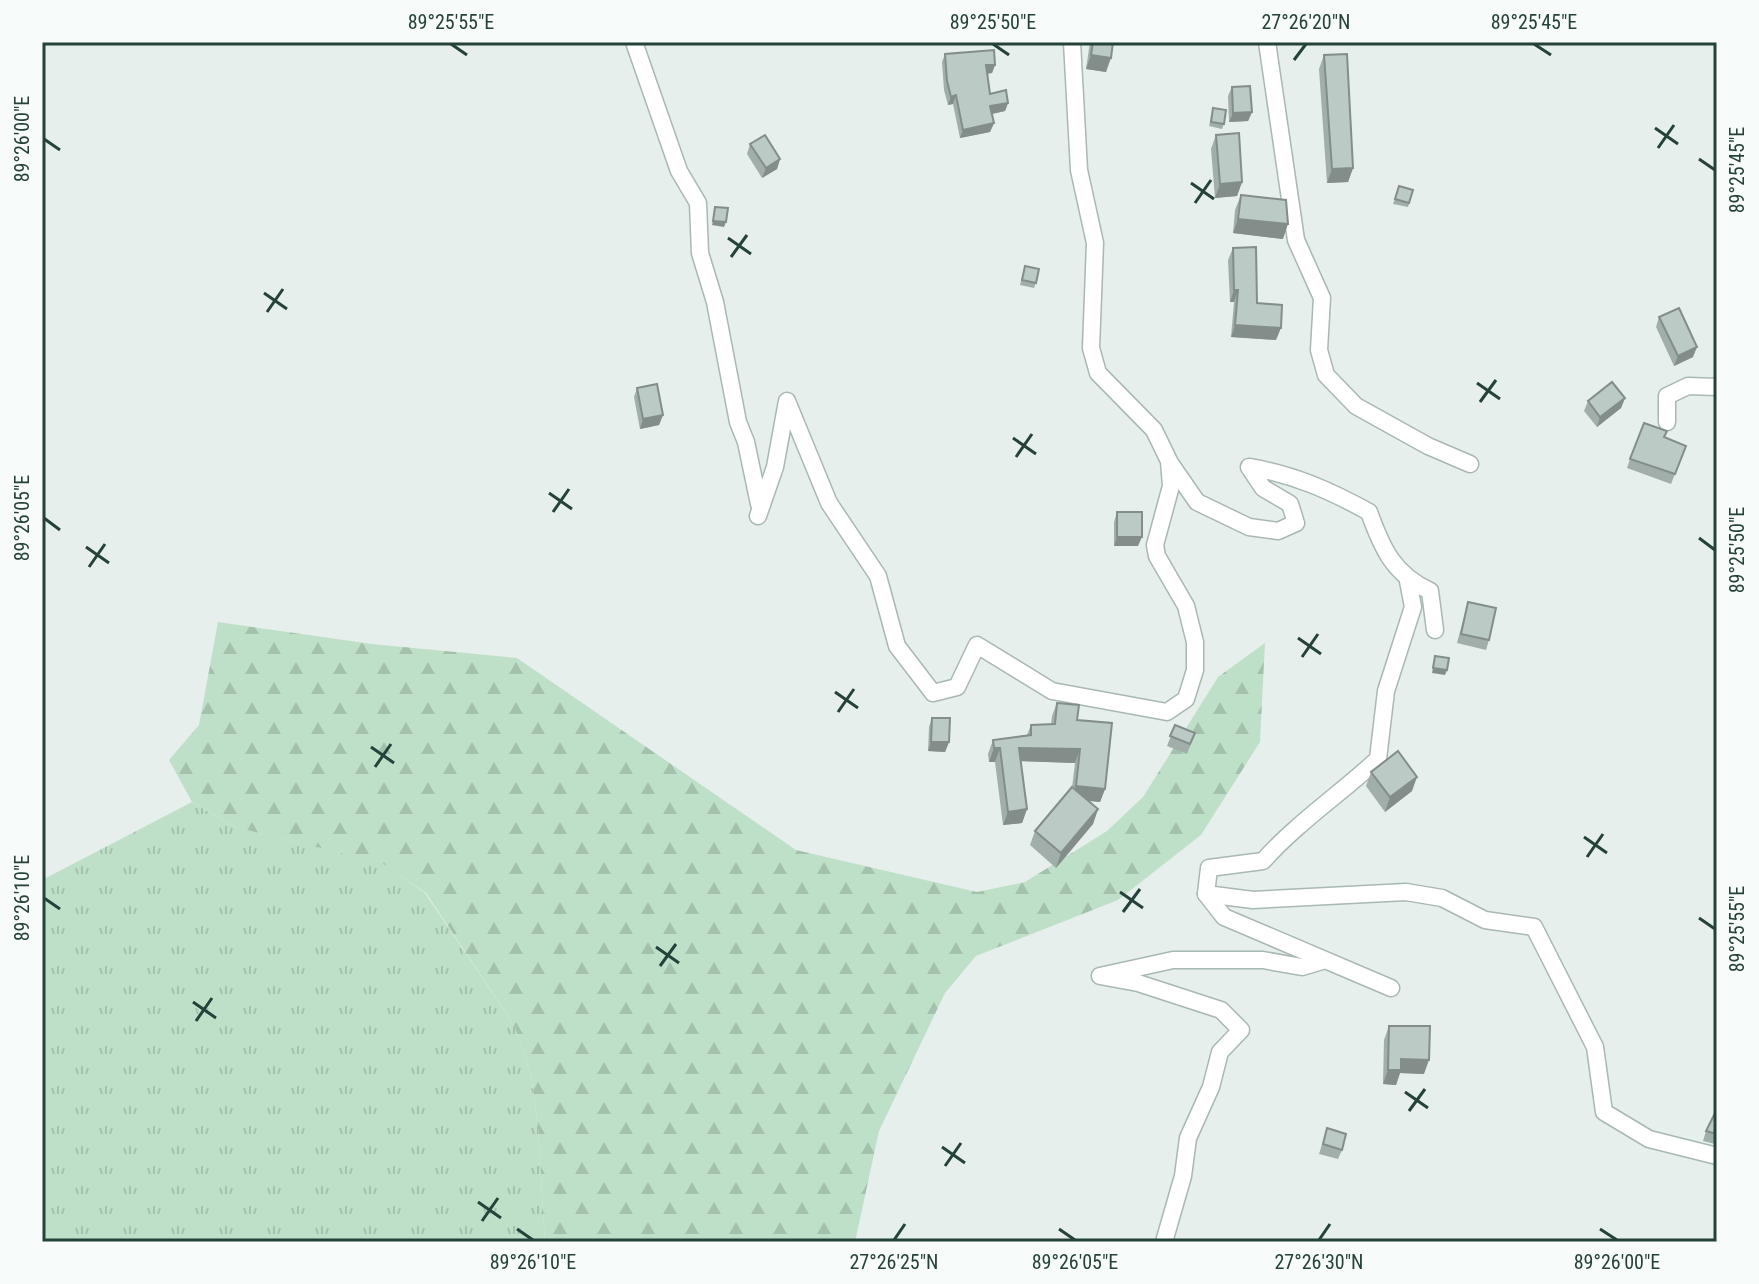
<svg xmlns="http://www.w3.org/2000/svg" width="1759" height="1284" font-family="'Roboto Condensed',sans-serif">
<defs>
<pattern id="grass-tufts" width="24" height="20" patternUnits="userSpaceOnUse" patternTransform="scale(2)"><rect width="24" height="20" fill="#bfe0c8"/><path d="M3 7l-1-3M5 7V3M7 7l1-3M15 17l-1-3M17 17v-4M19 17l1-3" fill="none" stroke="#a4c1ad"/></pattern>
<pattern id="forest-firs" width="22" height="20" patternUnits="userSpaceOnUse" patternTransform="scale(2)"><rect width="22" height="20" fill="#bfe0c8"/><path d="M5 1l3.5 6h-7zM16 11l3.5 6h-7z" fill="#a4c1ad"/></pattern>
</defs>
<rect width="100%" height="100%" fill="#e6efeb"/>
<!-- grass -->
<polygon fill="url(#grass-tufts)" points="192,802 235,827 383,863 425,893 514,1025 531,1075 538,1127 545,1242 42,1242 42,880"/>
<!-- forest -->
<polygon fill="url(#forest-firs)" points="218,622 372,644 517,658 796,850 977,892 1025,882 1107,831 1143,797 1218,677 1265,643 1260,742 1201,835 1118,900 976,956 945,993 879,1131 855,1242 545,1242 538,1127 531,1075 514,1025 426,893 382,863 235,827 192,802 169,760 199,725"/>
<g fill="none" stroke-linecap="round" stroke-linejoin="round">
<defs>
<g id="street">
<polyline points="634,42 679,171 698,203 700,253 715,302 738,422 746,442 759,504"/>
<polyline points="1267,42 1296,240 1322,298 1319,350 1326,375 1356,406 1428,446 1470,464"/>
<polyline points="1667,422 1667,396 1688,386 1717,387"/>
<path d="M1170 463 1197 502 1249 527 1278 531 1296 523 1290 504 1263 488 1249 467C1293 474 1331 491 1369 512 1382 548 1393 574 1430 591L1435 630"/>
<polyline points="758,516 775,467 787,401 829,503 878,576 897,646 933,693 957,687 977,645 1052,691 1167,712 1186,699 1195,670 1195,642 1186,606 1157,556 1155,545 1171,486 1169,461 1154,430 1098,373 1091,348 1095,243 1079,170 1072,42"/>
<polyline points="1206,894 1253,900 1406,892 1442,898 1485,920 1534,927 1595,1047 1604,1112 1649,1139 1717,1156"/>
<path d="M1391 988 1224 917 1206 894 1209 868 1263 861C1297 823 1340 794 1378 759L1386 691 1413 607 1408 581"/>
<polyline points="1164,1242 1183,1176 1188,1138 1211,1087 1220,1052 1241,1030 1221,1010 1138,983 1100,976 1173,960 1263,960 1302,967 1322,961"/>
</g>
</defs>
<!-- street casing -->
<use href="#street" stroke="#a8b8b2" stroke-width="19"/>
<!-- street -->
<use href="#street" stroke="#fff" stroke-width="16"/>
</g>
<!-- wall -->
<g fill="#a1aea9">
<polygon points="1090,42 1113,42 1106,72 1086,69"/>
<polygon points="945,54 995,65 992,73 987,74 990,94 1008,103 1005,111 992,114 994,123 990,132 960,138 953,104 948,105 944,90 942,62"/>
<polygon points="1324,55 1353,168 1348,182 1327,183 1319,69"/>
<polygon points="1232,87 1252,112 1248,121 1229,122 1228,96"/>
<polygon points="1213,108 1224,124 1222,129 1209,126"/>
<polygon points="1216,135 1242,182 1237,196 1215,198 1211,149"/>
<polygon points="750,144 780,159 777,169 762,178 747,154"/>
<polygon points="1399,186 1413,190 1408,207 1393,204"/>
<polygon points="1241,195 1283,239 1233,233 1235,210"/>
<polygon points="1233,248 1257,303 1276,340 1231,337 1234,302 1230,302 1228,260"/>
<polygon points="1025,266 1036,283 1034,288 1020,285"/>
<polygon points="1659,317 1693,357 1674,366 1656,327"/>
<polygon points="637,388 663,415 659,425 640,429 634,397"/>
<polygon points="1625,398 1621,408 1597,427 1584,411 1588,401"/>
<polygon points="1664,437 1686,446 1671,484 1627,468 1630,459"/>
<polygon points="1117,512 1138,546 1114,546 1114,522"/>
<polygon points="1468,602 1489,640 1486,650 1457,643"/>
<polygon points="1057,703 1077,720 1105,789 1100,802 1089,801 1098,809 1093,824 1056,868 1030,845 1035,831 1072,788 1075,763 1021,761 1027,809 1022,823 1003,825 995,762 989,762 988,754 993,740 1027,735 1031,725 1051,725 1052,716"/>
<polygon points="932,718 949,742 945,752 928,751 929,727"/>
<polygon points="1175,725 1195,733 1187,754 1167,746"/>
<polygon points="1371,772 1412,791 1385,812 1366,786"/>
<polygon points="1389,1026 1424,1074 1400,1073 1396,1085 1383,1084 1384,1040"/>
<polygon points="1717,1117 1717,1139 1715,1144 1703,1141 1706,1131"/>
<polygon points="1327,1128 1342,1150 1338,1159 1319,1154"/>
</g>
<!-- shaded-wall -->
<g fill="#838d89">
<polygon points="1091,55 1111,58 1106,72 1086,69"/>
<polygon points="986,65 995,65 992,73 982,74"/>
<polygon points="956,95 953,104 948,105 951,97"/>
<polygon points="1008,103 1005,111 987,115 990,106"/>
<polygon points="1252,112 1248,121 1229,122 1233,113"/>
<polygon points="994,123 990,132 960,138 963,130"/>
<polygon points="780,159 777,169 762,178 766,168"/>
<polygon points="1353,168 1348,182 1327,183 1332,169"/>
<polygon points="1242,182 1237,196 1215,198 1220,184"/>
<polygon points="1238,219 1288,224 1283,239 1233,233"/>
<polygon points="713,221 726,222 724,227 712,225"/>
<polygon points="1234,290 1238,290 1234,302 1230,302"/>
<polygon points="1235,325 1281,328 1276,340 1231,337"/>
<polygon points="1697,347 1693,357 1674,366 1678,356"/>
<polygon points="1625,398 1621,408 1597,427 1600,417"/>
<polygon points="663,415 659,425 640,429 643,419"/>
<polygon points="1117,537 1142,537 1138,546 1114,546"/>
<polygon points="1433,668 1447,670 1445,675 1432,673"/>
<polygon points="931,742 949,742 945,752 928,751"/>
<polygon points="994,748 1000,748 995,762 989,762"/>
<polygon points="1019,748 1080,749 1075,763 1014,761"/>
<polygon points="1417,777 1412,791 1385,812 1390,797"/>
<polygon points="1076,786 1105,789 1100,802 1071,799"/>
<polygon points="1027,809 1022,823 1003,825 1008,812"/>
<polygon points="1098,809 1093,824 1056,868 1061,853"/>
<polygon points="1401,1059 1429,1060 1424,1074 1400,1073 1396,1085 1383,1084 1388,1070"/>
</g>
<!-- building -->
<g fill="#bbcac4" stroke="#838d89" stroke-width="2">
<polygon points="1093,42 1113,42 1111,58 1091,55"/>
<polygon points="994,50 995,65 986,65 990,94 1006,90 1008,103 990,106 994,123 963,130 956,95 951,97 947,81 945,54"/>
<polygon points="1347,54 1353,168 1332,169 1324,55"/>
<polygon points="1250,86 1252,112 1233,113 1232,87"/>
<polygon points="1213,108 1226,110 1224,124 1211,122"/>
<polygon points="1239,133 1242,182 1220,184 1216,135"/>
<polygon points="765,135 780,159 766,168 750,144"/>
<polygon points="1399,186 1413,190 1409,203 1395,199"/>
<polygon points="1241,195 1286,200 1288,224 1238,219"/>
<polygon points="715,207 728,208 726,222 713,221"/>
<polygon points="1256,247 1257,303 1282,305 1281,328 1235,325 1238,290 1234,290 1233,248"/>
<polygon points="1025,266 1039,269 1036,283 1022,280"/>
<polygon points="1679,308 1697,347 1678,356 1659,317"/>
<polygon points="1612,382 1625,398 1600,417 1588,401"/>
<polygon points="657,384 663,415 643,419 637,388"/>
<polygon points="1644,423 1667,431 1664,437 1686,446 1675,474 1630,459"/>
<rect x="1117" y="512" width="25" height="25"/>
<polygon points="1468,602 1496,608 1489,640 1461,634"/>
<polygon points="1435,656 1449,658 1447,670 1433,668"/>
<polygon points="1057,703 1079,705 1077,720 1112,723 1105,789 1076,786 1080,749 1019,748 1027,809 1008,812 1000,748 994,748 993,740 1031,735 1031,725 1055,724"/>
<polygon points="932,718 950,718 949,742 931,742"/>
<polygon points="1175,725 1195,733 1190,744 1170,736"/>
<polygon points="1398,751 1417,777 1390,797 1371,772"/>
<polygon points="1072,787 1098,809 1061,853 1035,831"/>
<polygon points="1389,1026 1430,1026 1429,1060 1401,1059 1401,1070 1388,1070"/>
<polygon points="1714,1115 1717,1117 1717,1134 1706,1131"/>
<polygon points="1327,1128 1346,1134 1342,1150 1323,1144"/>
</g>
<!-- ticks -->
<path fill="none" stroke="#24423a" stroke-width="3" d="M451 44 467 55M993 44 1009 55M1534 44 1551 55M1294 60 1306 44M1655 128 1678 144M44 139 60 150M1658 148 1674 125M1699 159 1715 170M1191 183 1214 199M1195 203 1211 180M728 238 751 254M731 257 747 235M264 293 287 309M267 312 283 289M1477 383 1500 399M1480 402 1496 380M1013 438 1036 454M1016 457 1032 434M549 493 572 509M553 512 569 489M44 518 60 530M1699 538 1715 550M86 547 109 563M89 567 105 544M1298 638 1321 654M1302 657 1318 634M835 692 858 708M838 712 854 689M371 747 394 763M375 767 391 744M1584 837 1607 853M1587 857 1603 834M1120 892 1143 908M44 898 60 909M1123 912 1140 889M1699 918 1715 929M656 947 679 963M660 966 676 944M193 1002 216 1018M196 1021 212 998M1405 1092 1428 1108M1409 1111 1425 1089M942 1147 965 1163M945 1166 961 1143M478 1202 501 1218M482 1221 498 1198M517 1229 533 1240M1059 1229 1075 1240M1600 1229 1617 1240M894 1240 905 1224M1319 1240 1330 1224"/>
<!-- border -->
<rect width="1759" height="1284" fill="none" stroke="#f7fbf9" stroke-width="88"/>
<rect x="44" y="44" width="1671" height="1196" fill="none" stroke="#24423a" stroke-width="3"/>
<g font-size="20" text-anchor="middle" fill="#24423a">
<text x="451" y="29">89°25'55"E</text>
<text x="993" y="29">89°25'50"E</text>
<text x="1306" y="29">27°26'20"N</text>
<text x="1534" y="29">89°25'45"E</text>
<text transform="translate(22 139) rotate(-90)" y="7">89°26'00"E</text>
<text transform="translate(1737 170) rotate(-90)" y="7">89°25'45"E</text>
<text transform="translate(22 518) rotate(-90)" y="7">89°26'05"E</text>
<text transform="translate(1737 550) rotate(-90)" y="7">89°25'50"E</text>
<text transform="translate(22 898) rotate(-90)" y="7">89°26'10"E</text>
<text transform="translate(1737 929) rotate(-90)" y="7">89°25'55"E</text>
<text x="533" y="1269">89°26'10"E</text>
<text x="894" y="1269">27°26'25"N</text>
<text x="1075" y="1269">89°26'05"E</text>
<text x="1319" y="1269">27°26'30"N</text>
<text x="1617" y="1269">89°26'00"E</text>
</g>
</svg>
